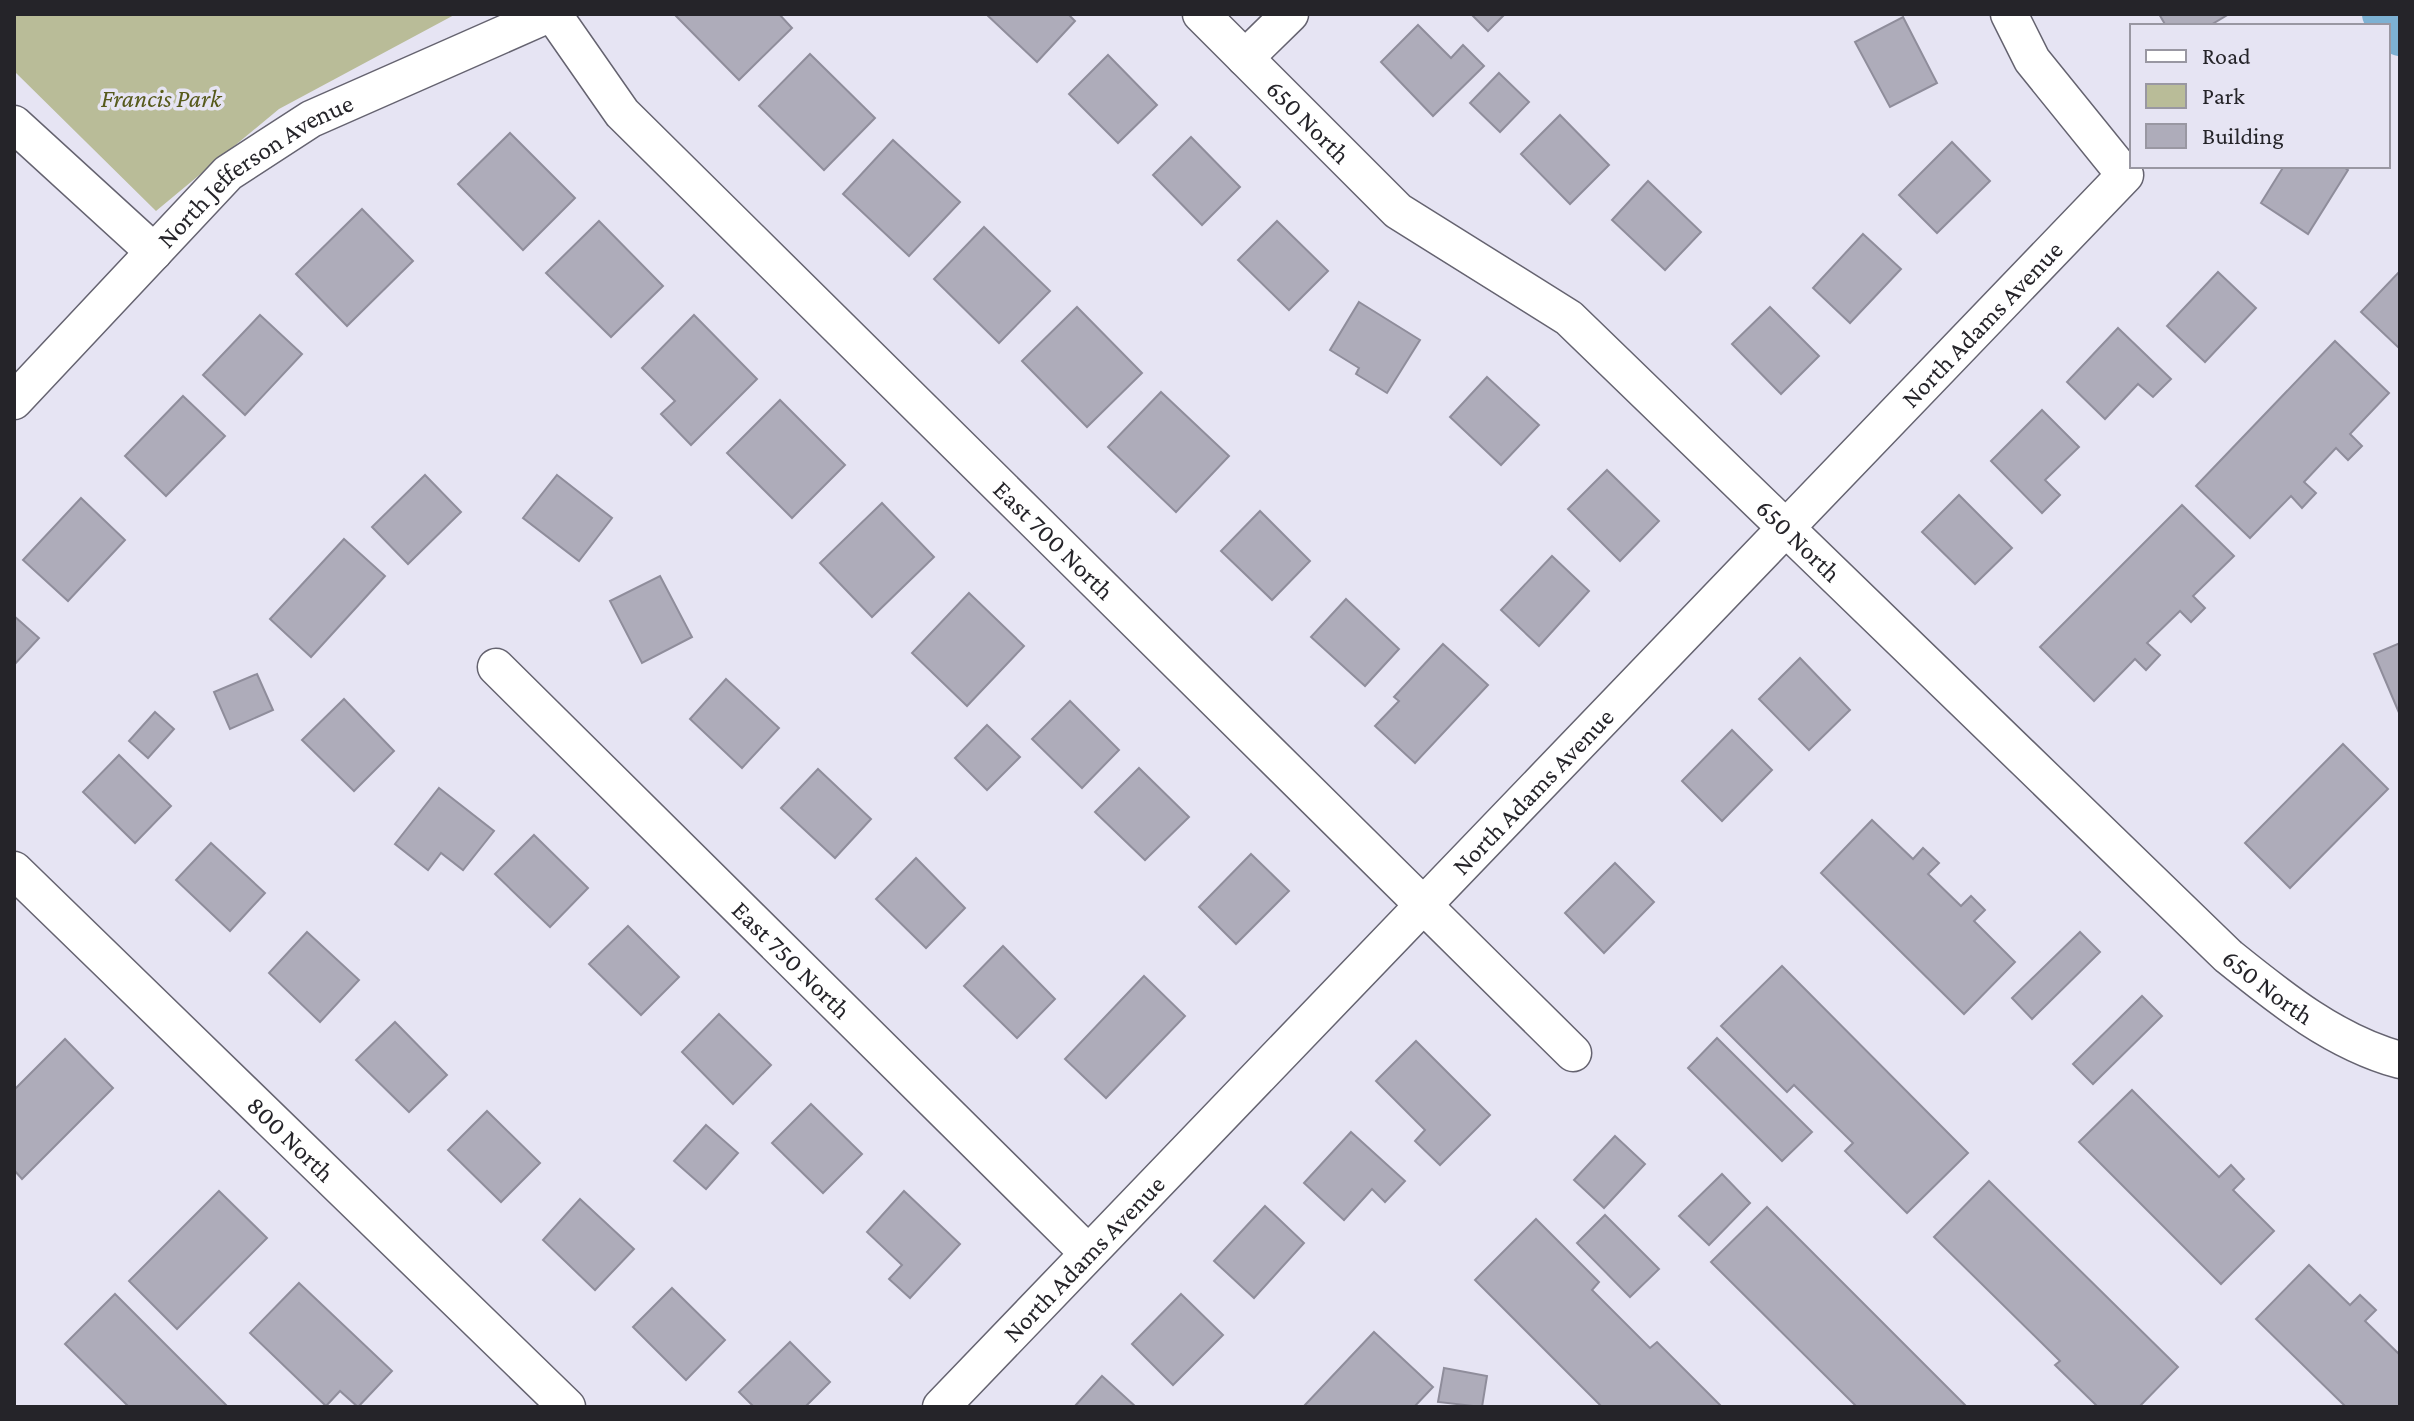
<svg xmlns="http://www.w3.org/2000/svg" width="2414" height="1421" font-family="'Crimson Pro',serif">
<rect width="100%" height="100%" fill="#e6e4f3"/>
<!-- green -->
<polygon fill="#b9bc98" points="14,14 456,14 279,109 156,211 14,71"/>
<g fill="none" stroke-linecap="round" stroke-linejoin="round">
<!-- canal -->
<polyline stroke="#7db1d3" stroke-width="42" points="2383,14 2400,35"/>
</g>
<!-- building -->
<g fill="#aeacba" stroke="#8f8d9b" stroke-width="2">
<polygon points="674,14 779,14 792,28 739,80"/>
<polygon points="986,14 1068,14 1075,21 1037,62"/>
<polygon points="1471,14 1505,14 1488,31"/>
<polygon points="2159,14 2229,14 2209,26 2166,26"/>
<polygon points="1903,17 1937,83 1890,107 1855,42"/>
<polygon points="1418,25 1451,58 1463,45 1484,66 1433,116 1381,62"/>
<polygon points="810,54 875,118 824,170 759,106"/>
<polygon points="1108,55 1157,105 1118,143 1069,94"/>
<polygon points="1499,73 1529,102 1500,132 1470,103"/>
<polygon points="1560,115 1609,165 1570,204 1521,154"/>
<polygon points="510,133 575,198 523,250 458,184"/>
<polygon points="1191,137 1240,187 1202,225 1153,175"/>
<polygon points="893,140 960,202 909,256 843,194"/>
<polygon points="1952,142 1990,181 1937,233 1899,195"/>
<polygon points="2284,166 2342,166 2348,170 2308,234 2261,203"/>
<polygon points="1648,181 1701,232 1665,270 1612,220"/>
<polygon points="362,209 413,261 347,326 296,274"/>
<polygon points="599,221 663,286 611,337 546,273"/>
<polygon points="1277,221 1328,271 1289,310 1238,260"/>
<polygon points="984,227 1050,291 999,343 934,279"/>
<polygon points="1863,234 1901,269 1850,323 1813,288"/>
<polygon points="2400,271 2400,349 2361,312"/>
<polygon points="2218,272 2256,308 2205,362 2167,326"/>
<polygon points="1359,302 1420,340 1387,393 1356,374 1359,368 1330,350"/>
<polygon points="1077,307 1142,373 1087,427 1022,361"/>
<polygon points="1770,307 1819,356 1781,394 1732,344"/>
<polygon points="260,315 302,354 245,415 203,375"/>
<polygon points="694,315 757,379 691,445 661,414 675,401 642,368"/>
<polygon points="2118,328 2171,379 2153,397 2138,384 2105,419 2067,382"/>
<polygon points="2335,341 2389,393 2350,434 2362,446 2348,460 2336,448 2304,482 2316,493 2302,508 2291,496 2250,538 2196,486"/>
<polygon points="1487,377 1539,425 1501,465 1450,417"/>
<polygon points="1161,392 1229,456 1176,512 1108,447"/>
<polygon points="183,396 225,436 166,496 125,456"/>
<polygon points="780,400 845,465 792,518 727,453"/>
<polygon points="2042,410 2079,447 2045,480 2060,495 2042,513 1991,461"/>
<polygon points="1607,470 1659,521 1620,561 1568,509"/>
<polygon points="425,475 461,512 408,564 372,527"/>
<polygon points="557,475 612,518 579,561 523,518"/>
<polygon points="1959,495 2012,548 1975,584 1922,532"/>
<polygon points="81,498 125,540 68,601 23,560"/>
<polygon points="882,503 934,557 872,617 820,563"/>
<polygon points="2182,505 2234,556 2193,596 2205,608 2191,622 2180,611 2147,643 2160,655 2146,670 2135,659 2094,701 2040,647"/>
<polygon points="1260,511 1310,561 1272,600 1221,551"/>
<polygon points="344,539 385,576 311,657 270,619"/>
<polygon points="1552,556 1589,591 1539,646 1501,610"/>
<polygon points="660,576 692,637 642,663 610,601"/>
<polygon points="969,593 1024,646 967,706 912,653"/>
<polygon points="1346,599 1399,649 1365,686 1311,637"/>
<polygon points="14,616 39,638 14,665"/>
<polygon points="2400,643 2400,715 2374,654"/>
<polygon points="1443,644 1488,685 1415,763 1375,726 1399,701 1394,697"/>
<polygon points="1800,658 1850,710 1809,750 1759,699"/>
<polygon points="257,674 273,710 230,729 214,692"/>
<polygon points="726,679 779,728 742,768 690,719"/>
<polygon points="344,699 394,751 354,791 302,740"/>
<polygon points="1070,701 1119,750 1082,788 1032,739"/>
<polygon points="155,712 174,729 148,758 129,741"/>
<polygon points="987,725 1020,757 987,790 955,758"/>
<polygon points="1732,730 1772,770 1722,821 1682,781"/>
<polygon points="2343,744 2388,789 2290,888 2245,843"/>
<polygon points="119,755 171,806 135,843 83,792"/>
<polygon points="1139,768 1189,817 1145,860 1095,812"/>
<polygon points="818,769 871,819 835,858 781,808"/>
<polygon points="439,788 494,831 463,870 441,853 428,870 395,844"/>
<polygon points="1872,820 1913,859 1923,848 1939,863 1928,874 1961,906 1971,896 1985,910 1974,921 2015,962 1964,1014 1821,873"/>
<polygon points="534,835 588,888 550,927 495,874"/>
<polygon points="211,843 265,893 230,931 176,880"/>
<polygon points="1251,854 1289,891 1236,944 1199,907"/>
<polygon points="916,858 965,908 926,948 876,899"/>
<polygon points="1615,863 1654,902 1604,953 1565,913"/>
<polygon points="628,926 679,977 641,1015 589,964"/>
<polygon points="307,932 359,980 320,1022 269,973"/>
<polygon points="2080,932 2100,952 2032,1019 2012,998"/>
<polygon points="1003,946 1055,999 1017,1038 964,986"/>
<polygon points="1782,966 1968,1153 1907,1213 1845,1151 1853,1143 1794,1085 1787,1092 1721,1026"/>
<polygon points="1144,976 1185,1016 1106,1098 1065,1059"/>
<polygon points="2142,996 2162,1016 2093,1084 2073,1064"/>
<polygon points="719,1014 771,1065 733,1104 682,1052"/>
<polygon points="395,1022 447,1075 409,1112 356,1060"/>
<polygon points="1717,1038 1812,1132 1782,1161 1688,1068"/>
<polygon points="65,1039 113,1088 22,1179 14,1170 14,1090"/>
<polygon points="1416,1041 1490,1115 1440,1165 1415,1141 1425,1130 1376,1081"/>
<polygon points="2132,1090 2219,1177 2231,1165 2244,1179 2233,1190 2274,1231 2221,1284 2079,1142"/>
<polygon points="811,1104 862,1154 823,1193 772,1143"/>
<polygon points="487,1111 540,1163 501,1202 448,1150"/>
<polygon points="706,1125 738,1153 706,1189 674,1161"/>
<polygon points="1351,1132 1405,1181 1385,1202 1372,1189 1344,1220 1304,1183"/>
<polygon points="1615,1136 1645,1164 1604,1208 1574,1180"/>
<polygon points="1722,1174 1750,1203 1709,1245 1679,1216"/>
<polygon points="1989,1181 2178,1367 2139,1407 2098,1407 2055,1365 2060,1361 1934,1237"/>
<polygon points="219,1191 267,1238 177,1329 129,1281"/>
<polygon points="904,1191 960,1244 910,1298 889,1279 902,1265 867,1232"/>
<polygon points="580,1199 634,1249 595,1290 543,1240"/>
<polygon points="1265,1206 1304,1243 1254,1298 1214,1261"/>
<polygon points="1767,1207 1967,1407 1857,1407 1711,1262"/>
<polygon points="1605,1215 1659,1269 1630,1297 1577,1243"/>
<polygon points="1536,1219 1599,1282 1592,1290 1650,1348 1657,1342 1722,1407 1602,1407 1475,1280"/>
<polygon points="2309,1265 2350,1305 2360,1295 2376,1310 2365,1321 2398,1353 2400,1351 2400,1407 2346,1407 2256,1319"/>
<polygon points="299,1283 392,1371 358,1407 340,1391 326,1406 250,1333"/>
<polygon points="672,1288 725,1340 686,1380 633,1327"/>
<polygon points="115,1294 228,1407 129,1407 65,1344"/>
<polygon points="1181,1294 1223,1335 1173,1385 1132,1344"/>
<polygon points="1374,1332 1433,1387 1414,1407 1306,1407 1304,1406"/>
<polygon points="790,1342 830,1382 805,1407 754,1407 739,1392"/>
<polygon points="1444,1368 1487,1376 1482,1407 1438,1402"/>
<polygon points="1102,1376 1136,1407 1074,1407"/>
</g>
<g fill="none" stroke-linecap="round" stroke-linejoin="round">
<defs>
<g id="street">
<path id="s1" d="M553 14 622 113 1573 1053"/>
<path id="s2" d="M1201 14 1398 211 1569 318 2228 956C2280 998 2334 1042 2400 1060"/>
<polyline points="1245,58 1290,14"/>
<polyline points="14,124 154,252"/>
<path id="s3" d="M14 401 228 173 311 119 549 14"/>
<path id="s4" d="M496 667 1088 1253"/>
<path id="s5" d="M14 870 567 1407"/>
<path id="s6" d="M941 1407 2125 175 2032 60 2009 14"/>
</g>
</defs>
<!-- street casing -->
<use href="#street" stroke="#656370" stroke-width="39"/>
<!-- street -->
<use href="#street" stroke="#fff" stroke-width="36"/>
</g>
<g text-anchor="middle" dominant-baseline="central" stroke-width="7" stroke-linejoin="round" paint-order="stroke">
<!-- park labels -->
<g font-size="26" font-style="italic" fill="#56591b" stroke="#e6e4f3">
<text x="161" y="98">Francis Park</text>
</g>
<!-- street labels -->
<g font-size="26" fill="#252429" stroke="#e6e4f3">
<text stroke="none"><textPath href="#s2" startOffset="152">650 North</textPath></text>
<text stroke="none"><textPath href="#s3" startOffset="336">North Jefferson Avenue</textPath></text>
<text stroke="none"><textPath href="#s6" startOffset="1502">North Adams Avenue</textPath></text>
<text stroke="none"><textPath href="#s1" startOffset="728">East 700 North</textPath></text>
<text stroke="none"><textPath href="#s2" startOffset="800">650 North</textPath></text>
<text stroke="none"><textPath href="#s6" startOffset="854">North Adams Avenue</textPath></text>
<text stroke="none"><textPath href="#s4" startOffset="416">East 750 North</textPath></text>
<text stroke="none"><textPath href="#s2" startOffset="1448">650 North</textPath></text>
<text stroke="none"><textPath href="#s5" startOffset="386">800 North</textPath></text>
<text stroke="none"><textPath href="#s6" startOffset="206">North Adams Avenue</textPath></text>
</g>
</g>
<!-- border -->
<rect width="2414" height="1421" fill="none" stroke="#252429" stroke-width="32"/>
<!-- legend -->
<rect x="2130" y="24" width="260" height="144" fill="#e6e4f3" stroke="#9997a2" stroke-width="2"/>
<rect x="2146" y="50" width="40" height="12" fill="#ffffff" stroke="#9997a2" stroke-width="2"/>
<text x="2202" y="64" font-size="24" fill="#252429">Road</text>
<rect x="2146" y="84" width="40" height="24" fill="#b9bc98" stroke="#9997a2" stroke-width="2"/>
<text x="2202" y="104" font-size="24" fill="#252429">Park</text>
<rect x="2146" y="124" width="40" height="24" fill="#aeacba" stroke="#9997a2" stroke-width="2"/>
<text x="2202" y="144" font-size="24" fill="#252429">Building</text>
</svg>
